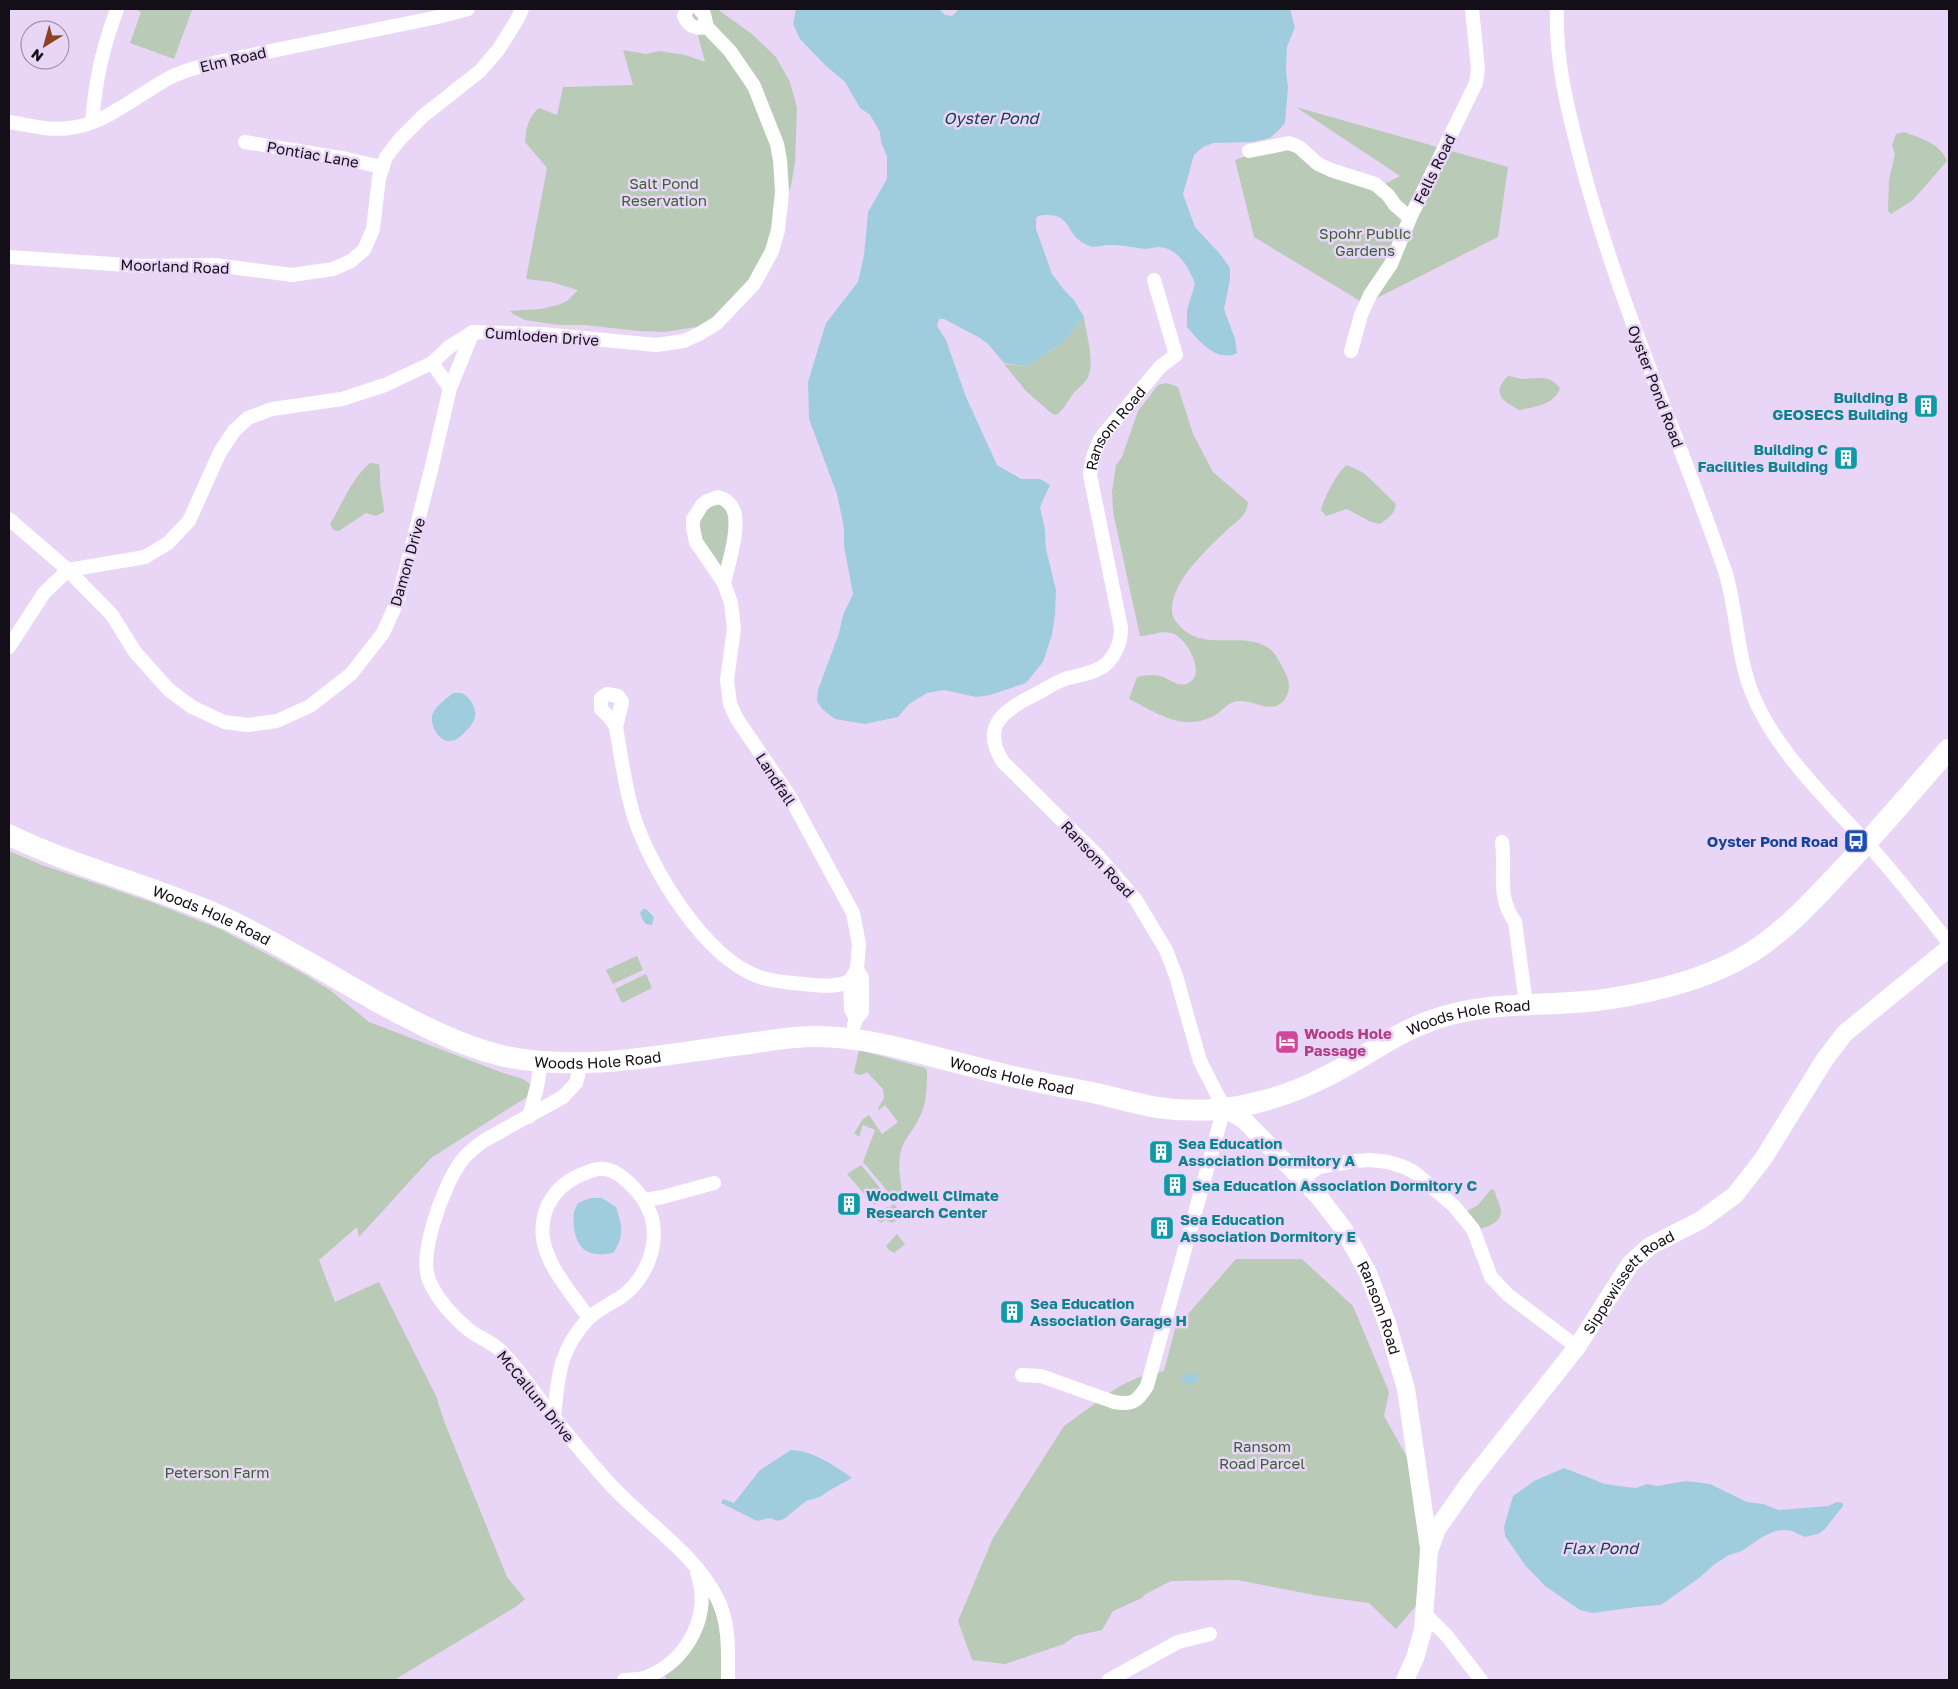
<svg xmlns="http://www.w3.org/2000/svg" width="1958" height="1689" font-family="'Golos Text',sans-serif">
<rect width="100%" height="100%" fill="#e9d6f7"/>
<!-- green -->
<g fill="#b9cab6">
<polygon points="135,9 192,10 174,59 130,43 141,12"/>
<path d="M691 9H717L752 34 776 57 790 82 797 108 795 163 791 186 781 216 759 269 709 325 664 332 639 331 585 325H559L525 320 513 314 510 311 540 309 558 305 567 301 578 290 551 282 526 279 547 168 525 142C526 128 528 117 539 108L557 115 563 87 633 85 623 50 646 54 659 51 685 55 705 62Z"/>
<polygon points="1296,107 1508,167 1498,237 1365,304 1254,237 1235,160 1274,146 1306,151 1375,189 1400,176"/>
<path d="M1904 132C1920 138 1940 143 1947 161L1913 200 1891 214 1888 211 1889 180 1895 154 1892 145 1896 134Z"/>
<path d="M1084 317C1086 334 1096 364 1087 379 1083 385 1077 389 1073 394 1067 402 1064 410 1056 415L1051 413 1026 391 1004 364 1025 366 1037 360 1062 343Z"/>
<path d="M1508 376C1513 376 1518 379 1523 379 1539 378 1548 374 1560 388 1554 405 1535 407 1519 410 1502 401 1491 393 1508 376Z"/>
<path d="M1167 383 1178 387 1193 434 1213 472 1248 502C1247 517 1236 521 1226 531 1206 550 1172 581 1172 610 1172 617 1174 619 1178 624 1201 653 1241 631 1267 647 1276 652 1281 665 1286 674 1290 682 1290 692 1285 699 1272 716 1256 700 1239 701 1228 701 1223 711 1214 716 1181 732 1158 713 1129 699L1137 677C1145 675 1153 674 1160 676 1169 678 1177 687 1186 684 1208 677 1188 640 1174 634 1162 629 1152 636 1140 636L1113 512 1112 492 1116 465 1122 457 1138 411 1158 385Z"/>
<path d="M370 463 379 464C381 473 379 482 381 490 382 498 384 504 384 512L376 516 366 513 339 531 333 530 330 524C343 503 351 479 370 463Z"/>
<path d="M1347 465 1364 473 1396 504C1394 515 1388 519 1379 524L1369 521 1347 509 1326 516 1321 510C1323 500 1338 470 1347 465Z"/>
<polygon points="721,503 728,508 729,530 722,570 705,547 698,526 709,506"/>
<polygon points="9,851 42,865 154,903 220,929 304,974 330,990 369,1022 503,1073 523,1079 530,1084 527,1097 431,1158 359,1237 357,1227 319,1260 335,1302 379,1282 436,1396 444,1421 507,1577 525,1599 517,1606 394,1680 9,1680"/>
<polygon points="637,956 643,970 613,984 606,970"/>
<polygon points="646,974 652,988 622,1003 615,989"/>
<path d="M859 1050 925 1068 927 1070C927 1088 927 1105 918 1120 913 1131 904 1139 901 1151 897 1165 901 1179 902 1194L895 1200 863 1162 875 1130 863 1125 859 1137 854 1133 863 1119 869 1115 882 1134 898 1122 885 1105 879 1110 878 1108 884 1098 883 1089 867 1072C862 1076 859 1076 854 1072Z"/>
<polygon points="861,1165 886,1195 874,1205 847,1174"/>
<path d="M1491 1189 1495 1191C1496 1199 1500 1204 1501 1210 1502 1223 1486 1228 1476 1229L1464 1213 1478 1205Z"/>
<polygon points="894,1204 901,1212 896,1221 892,1223 885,1220 881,1223 877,1220 881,1215 880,1213 888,1206 889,1208"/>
<polygon points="897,1234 905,1244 894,1253 889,1250 886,1246"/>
<polygon points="1236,1259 1302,1259 1353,1306 1389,1392 1384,1416 1421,1482 1429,1591 1396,1629 1369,1603 1325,1597 1237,1580 1171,1581 1144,1595 1142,1598 1113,1611 1102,1630 1075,1636 1064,1644 1005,1664 972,1660 958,1621 993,1538 1064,1426 1118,1387 1139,1377 1164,1371 1175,1329"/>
<polygon points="706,1590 720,1621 723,1680 667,1680 664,1674 681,1658"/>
</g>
<!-- water -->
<g fill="#9fcdde">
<path d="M796 9H939L945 15 952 16 959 9H1290L1295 27 1287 47 1286 70 1288 88 1285 123 1278 131 1270 138 1253 142 1213 143 1203 147 1194 155 1183 194 1195 227 1220 254 1230 268V280L1224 309 1235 339 1237 353C1217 363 1199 341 1187 327V310L1195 284C1190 269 1177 247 1159 247 1154 247 1150 249 1144 249 1132 247 1121 245 1109 245 1101 245 1096 249 1087 245 1063 235 1074 210 1038 216L1036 219V229L1052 274 1065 291 1074 300 1084 317 1062 343 1037 360 1025 366 1004 363 988 344 980 338 944 319H939L937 326 946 340 966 397 997 465 1021 479H1040L1050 485 1040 507 1045 530 1046 549 1056 590 1055 615 1052 635 1043 662 1026 683 990 695 976 697 944 690 927 693 909 704 898 717 865 724 835 719 822 709 817 701 818 690 839 633 843 615 853 594 844 546V528L837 494 809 419 808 382 826 323 858 282 864 255 868 212 887 179V156L881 143 880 132 870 115 860 108 845 82 825 65 800 39 793 24Z"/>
<path d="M453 693C463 692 466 694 472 703 479 715 474 724 464 733 461 736 456 741 451 741 439 743 428 723 433 713 437 705 446 699 453 693Z"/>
<path d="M643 909H646L654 917 652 925C644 925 643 921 640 913Z"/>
<path d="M590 1198H602L616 1207C622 1225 625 1237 613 1253 590 1258 576 1250 574 1226 573 1216 573 1212 578 1203Z"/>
<polygon points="1193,1372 1199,1375 1197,1381 1191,1384 1182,1382 1182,1375 1185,1374 1188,1375"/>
<path d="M791 1450C813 1451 834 1465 852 1478L830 1490 820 1497 806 1501 784 1519 778 1521 770 1518 757 1521 721 1503 723 1499 734 1503 760 1470Z"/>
<polygon points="1564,1468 1605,1484 1626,1487 1636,1488 1647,1484 1657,1486 1686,1481 1710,1484 1747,1502 1763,1504 1779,1510 1828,1506 1837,1502 1843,1503 1843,1506 1824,1530 1818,1534 1805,1537 1792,1531 1784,1530 1776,1531 1762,1537 1742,1551 1729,1555 1715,1564 1699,1578 1661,1605 1636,1607 1593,1613 1580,1610 1545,1586 1525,1565 1505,1536 1504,1527 1513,1496 1534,1481"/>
</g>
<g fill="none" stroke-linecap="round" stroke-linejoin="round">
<!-- minor -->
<g stroke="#fff" stroke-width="14">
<path d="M687 9 684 16C689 27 696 29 707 27"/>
<path d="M1557 9C1555 60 1568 111 1581 161 1618 303 1679 436 1726 574 1737 613 1737 655 1752 693 1773 747 1827 800 1867 843 1896 875 1922 909 1949 943"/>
<path d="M9 122C29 125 49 131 69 128 107 124 138 94 171 77 187 69 205 65 222 61L438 17 468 9"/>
<path d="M92 122C96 78 102 50 117 9"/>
<polyline points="245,142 347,159 381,167"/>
<polyline points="1249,151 1289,143 1299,147 1318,164 1331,170 1375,184 1388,195 1395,205 1410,218"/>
<polyline points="9,257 142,266 215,265 292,275 333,269 351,261 364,250 373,229 379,178 386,157 400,139 423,116 480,71 498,50 517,20 522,9"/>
<polyline points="1351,351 1361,315 1370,295 1391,264 1410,218 1476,83 1478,69 1472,9"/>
<polyline points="450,388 473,332"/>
<polyline points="9,519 68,570 112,615 135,652 169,690 192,707 224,722 248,725 277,721 310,706 351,674 383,633 398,600 431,470 450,388 432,363"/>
<path d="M724 583C728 565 741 525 733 509 730 502 725 499 718 497L707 501 702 505 693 519V528L696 542 724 583 731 603 734 629 727 680 730 704 737 719 790 797 853 913 859 944 857 969 850 981 851 1009 856 1019"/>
<polyline points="9,647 44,593 68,570 145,557 168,543 189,521 220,452 234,431 248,418 272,409 342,399 385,385 432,363 449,347 473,332 542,334 656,345 684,341 699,334 717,323 754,284 772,251 778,230 782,192 780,160 777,144 754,86 730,51 707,27 704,14 699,9"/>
<polygon points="607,694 618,696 622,702 616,727 611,719 601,709 601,698"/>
<path d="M616 727C621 757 625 788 634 817 651 869 704 956 757 976 769 981 782 982 794 983 814 985 832 989 850 981"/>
<path d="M1502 842C1506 872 1496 896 1515 922L1526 1004"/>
<polyline points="854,1025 856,1019 862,1012 862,978 857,969"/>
<path d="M581 1064 576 1083 563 1097 485 1140C476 1146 467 1153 460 1163 444 1185 418 1254 429 1280 436 1298 454 1318 469 1330 479 1338 492 1342 501 1351 516 1366 528 1384 541 1401 563 1429 585 1457 609 1483 644 1522 693 1551 717 1598 730 1623 728 1653 728 1680"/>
<polyline points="529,1117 537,1087 541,1062"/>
<polyline points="1302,1179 1319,1167 1355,1161 1370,1160 1388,1162 1404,1167 1414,1172 1454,1206 1473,1229 1491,1277 1508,1295 1577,1347"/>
<path d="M644 1200C647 1206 650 1212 652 1218 659 1247 645 1280 621 1297 610 1304 599 1309 589 1318 572 1294 548 1268 543 1239 539 1206 558 1182 588 1172 591 1171 595 1169 599 1169 617 1167 634 1187 644 1200L663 1197 714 1183"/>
<path id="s1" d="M1022 1375 1041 1376 1114 1402C1133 1405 1137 1402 1147 1386L1224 1108 1200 1061 1176 976 1166 950 1136 900 1099 857 1003 762C980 726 1004 710 1034 695 1044 690 1054 683 1065 679 1077 675 1094 674 1105 665 1116 655 1121 642 1121 628L1090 475C1092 459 1094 449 1103 435L1161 366 1176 355 1154 280"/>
<path d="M554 1417C558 1377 559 1349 589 1318"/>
<polyline points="1425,1614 1447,1636 1481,1680"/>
<path d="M624 1680C631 1679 641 1680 647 1677 688 1660 712 1615 697 1572"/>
<polyline points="1109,1680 1178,1642 1210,1634"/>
</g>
<!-- major -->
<g stroke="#fff" stroke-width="18">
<path id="s2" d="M1224 1108 1244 1120 1319 1197 1343 1228 1368 1273 1387 1323 1406 1389 1429 1548"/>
<path id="s3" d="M1405 1680 1415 1658 1423 1630 1429 1551 1437 1529 1470 1482 1577 1347 1630 1264 1650 1246 1701 1220 1735 1195 1763 1159 1825 1059 1845 1033 1949 948"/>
</g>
<!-- highway -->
<path stroke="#fff" stroke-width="21" id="s4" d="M9 835C79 869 156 886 227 919 278 943 327 973 376 1001 417 1023 457 1045 503 1056 583 1073 665 1054 745 1044 773 1040 801 1035 830 1037 872 1039 914 1052 955 1062 999 1074 1044 1084 1090 1092 1114 1097 1138 1105 1162 1108 1173 1110 1184 1110 1194 1110 1236 1112 1289 1096 1327 1076 1362 1059 1393 1034 1430 1021 1488 999 1549 1008 1608 999 1653 992 1700 981 1740 959 1777 939 1808 906 1836 876 1875 835 1912 791 1949 749"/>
</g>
<!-- icons -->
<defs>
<symbol id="building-square" viewBox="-11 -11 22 22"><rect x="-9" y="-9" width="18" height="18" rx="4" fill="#0f9aa8" stroke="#e9d6f7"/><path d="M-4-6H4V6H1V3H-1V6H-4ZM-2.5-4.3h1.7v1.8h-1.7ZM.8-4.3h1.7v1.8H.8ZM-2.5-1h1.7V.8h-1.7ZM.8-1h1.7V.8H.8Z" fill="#fff"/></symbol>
<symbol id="bus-square" viewBox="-11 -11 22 22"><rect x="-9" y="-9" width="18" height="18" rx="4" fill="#1a4fb4" stroke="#e9d6f7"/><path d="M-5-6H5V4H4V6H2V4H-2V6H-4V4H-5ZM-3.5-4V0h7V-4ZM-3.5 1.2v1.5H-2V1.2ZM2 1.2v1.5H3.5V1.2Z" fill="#fff"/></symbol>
<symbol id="hotel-square" viewBox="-11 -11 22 22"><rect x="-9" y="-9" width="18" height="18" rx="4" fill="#d1479c" stroke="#e9d6f7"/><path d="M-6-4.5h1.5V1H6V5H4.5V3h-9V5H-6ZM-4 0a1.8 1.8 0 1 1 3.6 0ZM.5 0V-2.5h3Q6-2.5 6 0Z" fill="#fff"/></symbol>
</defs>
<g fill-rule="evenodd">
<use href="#building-square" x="1912" y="392" width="28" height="28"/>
<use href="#building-square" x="1832" y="444" width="28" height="28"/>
<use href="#bus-square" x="1842" y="827" width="28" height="28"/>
<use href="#hotel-square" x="1273" y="1028" width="28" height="28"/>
<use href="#building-square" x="1147" y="1138" width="28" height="28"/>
<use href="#building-square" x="1161" y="1171" width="28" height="28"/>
<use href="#building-square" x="835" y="1190" width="28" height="28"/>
<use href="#building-square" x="1148" y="1214" width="28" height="28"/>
<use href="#building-square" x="998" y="1298" width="28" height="28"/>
</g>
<g text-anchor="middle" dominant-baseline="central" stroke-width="5" stroke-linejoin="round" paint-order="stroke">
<!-- street labels -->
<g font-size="15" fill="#140e19" stroke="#e9d6f7">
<text transform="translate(233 59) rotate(-13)">Elm Road</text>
<text transform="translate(313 154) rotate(10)">Pontiac Lane</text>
<text transform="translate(1434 169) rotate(-64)">Fells Road</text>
<text transform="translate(175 266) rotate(2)">Moorland Road</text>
<text transform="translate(542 336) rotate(4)">Cumloden Drive</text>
<text transform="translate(1656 386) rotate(69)">Oyster Pond Road</text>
<text stroke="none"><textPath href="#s1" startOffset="1262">Ransom Road</textPath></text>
<text transform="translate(407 562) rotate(-74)">Damon Drive</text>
<text transform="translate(776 779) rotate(57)">Landfall</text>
<text transform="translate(1098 859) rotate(47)">Ransom Road</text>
<text stroke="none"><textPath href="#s4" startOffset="218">Woods Hole Road</textPath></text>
<text stroke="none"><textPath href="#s4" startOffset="1538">Woods Hole Road</textPath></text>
<text stroke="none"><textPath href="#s4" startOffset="638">Woods Hole Road</textPath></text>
<text stroke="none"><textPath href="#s4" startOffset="1058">Woods Hole Road</textPath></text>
<text stroke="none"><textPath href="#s3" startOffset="470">Sippewissett Road</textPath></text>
<text stroke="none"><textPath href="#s2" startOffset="258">Ransom Road</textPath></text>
<text transform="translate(536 1396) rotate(51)">McCallum Drive</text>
</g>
<!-- park labels -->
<g font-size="15" fill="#3a6134" stroke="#e9d6f7">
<text x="664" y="183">Salt Pond<tspan x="664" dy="17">Reservation</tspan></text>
<text x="1365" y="233">Spohr Public<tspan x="1365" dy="17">Gardens</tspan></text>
<text x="1262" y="1446">Ransom<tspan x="1262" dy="17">Road Parcel</tspan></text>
<text x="217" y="1472">Peterson Farm</text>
</g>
<!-- culture labels -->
<g font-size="15" font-weight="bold" fill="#0d838f" stroke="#e9d6f7" text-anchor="start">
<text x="1908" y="397" text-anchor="end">Building B<tspan x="1908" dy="17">GEOSECS Building</tspan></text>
<text x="1828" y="449" text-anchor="end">Building C<tspan x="1828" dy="17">Facilities Building</tspan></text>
<text x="1178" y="1143">Sea Education<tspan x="1178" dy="17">Association Dormitory A</tspan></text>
<text x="1192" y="1185">Sea Education Association Dormitory C</text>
<text x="866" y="1195">Woodwell Climate<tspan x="866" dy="17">Research Center</tspan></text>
<text x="1180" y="1219">Sea Education<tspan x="1180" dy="17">Association Dormitory E</tspan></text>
<text x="1030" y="1303">Sea Education<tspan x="1030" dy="17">Association Garage H</tspan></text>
</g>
<!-- transit labels -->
<g font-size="15" font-weight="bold" fill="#164399" stroke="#e9d6f7" text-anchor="end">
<text x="1838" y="841">Oyster Pond Road</text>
</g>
<!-- hotel labels -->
<g font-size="15" font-weight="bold" fill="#b23c85" stroke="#e9d6f7" text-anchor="start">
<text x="1304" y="1033">Woods Hole<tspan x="1304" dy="17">Passage</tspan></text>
</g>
<!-- water labels -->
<g font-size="16" font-style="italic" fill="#153e4b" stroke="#e9d6f7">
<text x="991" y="118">Oyster Pond</text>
<text x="1600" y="1548">Flax Pond</text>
</g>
</g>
<!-- border -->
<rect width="1958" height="1689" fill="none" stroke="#140e19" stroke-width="20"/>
<!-- north arrow -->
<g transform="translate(45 45) rotate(217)"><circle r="24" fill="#e9d6f7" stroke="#94869e"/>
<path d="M0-4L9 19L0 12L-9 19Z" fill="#8a4223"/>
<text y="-8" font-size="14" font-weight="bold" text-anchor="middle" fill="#140e19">N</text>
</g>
</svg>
